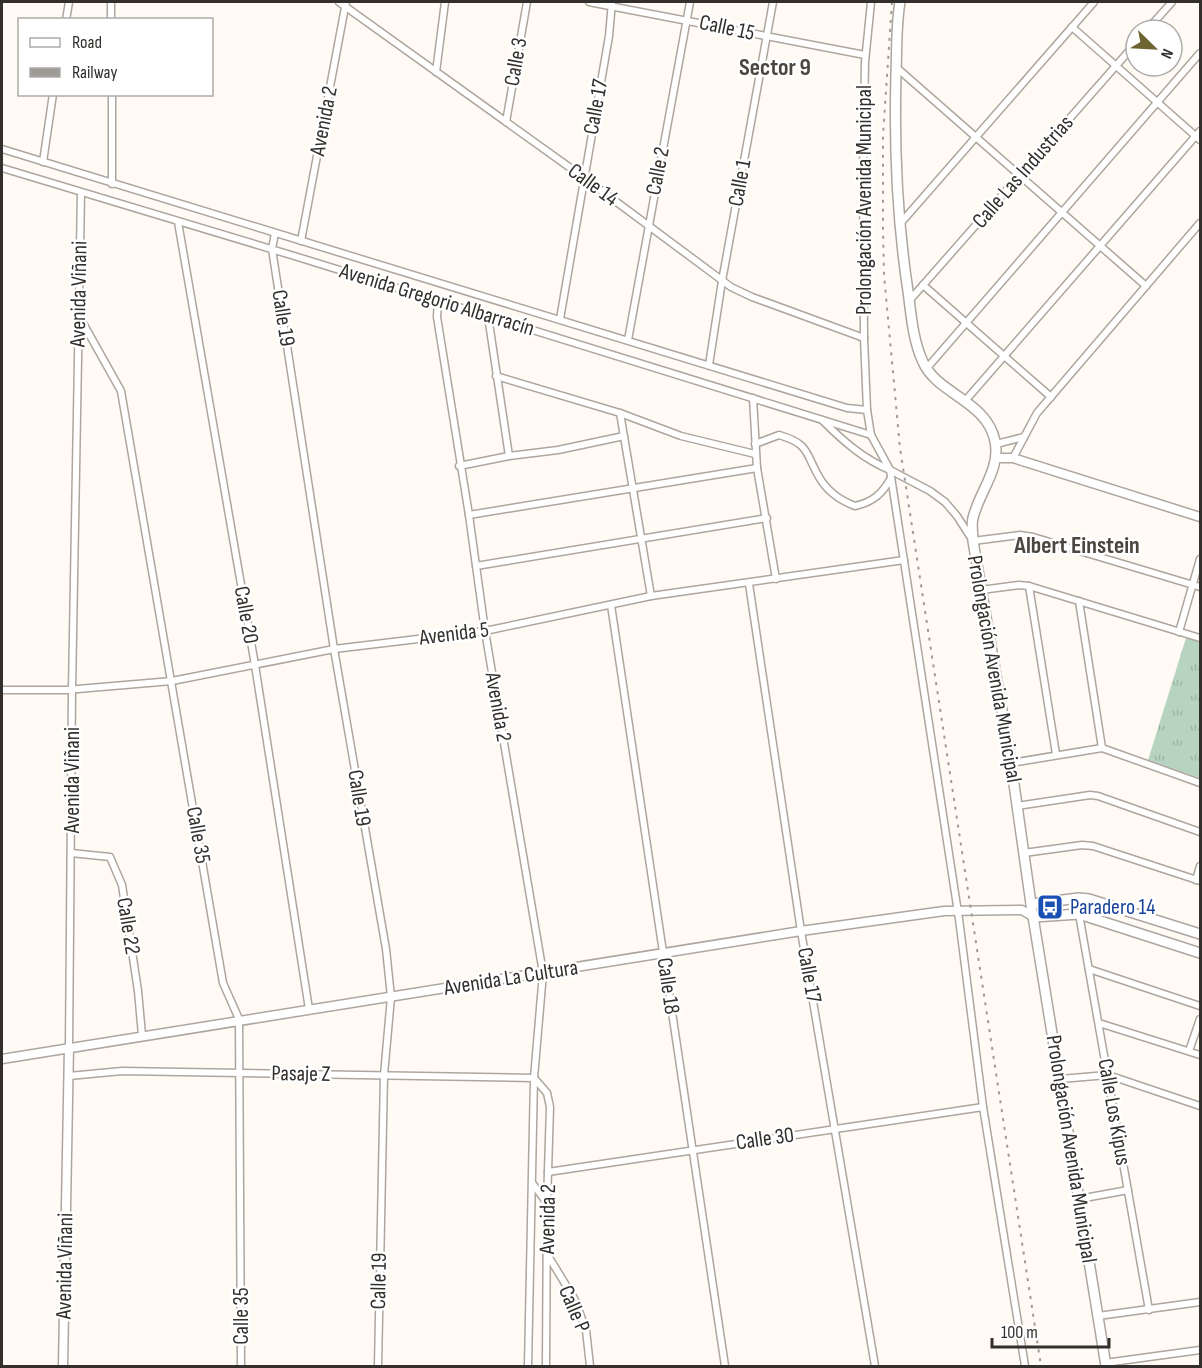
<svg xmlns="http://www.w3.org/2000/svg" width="1202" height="1368" font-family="'Sofia Sans Condensed',sans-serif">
<defs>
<pattern id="park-tufts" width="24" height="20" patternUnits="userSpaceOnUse" patternTransform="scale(1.5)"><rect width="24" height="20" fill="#b7d4c0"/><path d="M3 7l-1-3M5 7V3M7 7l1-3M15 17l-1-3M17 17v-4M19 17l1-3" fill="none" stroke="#9eb6a5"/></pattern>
</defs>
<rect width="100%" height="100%" fill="#fffaf3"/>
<!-- park -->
<polygon fill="url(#park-tufts)" points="1186,638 1200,642 1200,778 1148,760"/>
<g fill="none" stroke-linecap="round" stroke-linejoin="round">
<defs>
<g id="minor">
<polyline points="111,2 111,20"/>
<polyline points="339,2 583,177 731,287 752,297 864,338"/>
<polyline points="589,2 865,55"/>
<polyline points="871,2 865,62 863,175 864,338 867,410 871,435 890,470 930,491 945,502 957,516 973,541 1020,535 1033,537 1200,587"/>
<polyline points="66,20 69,2"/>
<polyline points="1072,27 1200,140"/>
<polyline points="1147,30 1172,2"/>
<polyline points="897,68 1146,286"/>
<polyline points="436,72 445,2"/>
<polyline points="112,94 112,184"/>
<polyline points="506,122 527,2"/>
<polyline points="2,149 847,408 867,410"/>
<polyline points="43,162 53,94"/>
<polyline points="2,168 291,255 871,435"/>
<polyline points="178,222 255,665 309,1009"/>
<polyline points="899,225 1094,2"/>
<polyline points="275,233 272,249 334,649 386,949 391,997 384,1075 378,1366"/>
<polyline points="301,241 346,2"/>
<polyline points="923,285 1051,397"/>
<polyline points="438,301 437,317 469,515 485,631 543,973 534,1078 528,1366"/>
<polyline points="909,301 1136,43"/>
<polyline points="79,316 121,391 223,983 239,1019 241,1366"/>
<polyline points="488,316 509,456"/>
<polyline points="560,319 609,36 612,2"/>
<polyline points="628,340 690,2"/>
<polyline points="709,365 722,281 773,2"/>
<polyline points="927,368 1200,53"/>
<polyline points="496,376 620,413 681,436 755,454"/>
<polyline points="753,398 757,468 776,579"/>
<polyline points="965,401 1200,131"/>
<polyline points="620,413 651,596"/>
<path d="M822 420C842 440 863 459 890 470L959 919 983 1107 1025 1366"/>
<path d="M755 444 779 435C810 444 805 453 819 477 827 491 839 500 855 506 873 502 882 494 891 478"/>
<polyline points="996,444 1024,437"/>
<polyline points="1013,458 1037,413 1200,223"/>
<polyline points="459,466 509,456 558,450 624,436"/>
<polyline points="469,515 757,468"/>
<polyline points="476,566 767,518"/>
<polyline points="749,584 801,931 875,1366"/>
<polyline points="1029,586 1056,754"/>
<polyline points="981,590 1019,585 1029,586 1200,638"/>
<polyline points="1079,601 1102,748"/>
<polyline points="611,605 725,1366"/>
<polyline points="1179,632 1200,559"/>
<polyline points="2,690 66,690 172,681 334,649 485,631 651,596 904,560"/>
<polyline points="1011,763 1102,748 1200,783"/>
<polyline points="1017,806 1090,795 1098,796 1200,832"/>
<polyline points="71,853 110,857 122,885 138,991 142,1035"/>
<polyline points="1024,853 1082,845 1093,846 1200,881"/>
<polyline points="1196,880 1200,866"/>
<polyline points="1079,914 1149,1310"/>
<polyline points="1089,969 1200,1006"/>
<polyline points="1099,1023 1200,1055"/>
<polyline points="69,1047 72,690 81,193"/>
<polyline points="1189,1051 1200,1019"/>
<polyline points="69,1076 122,1071 534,1078"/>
<polyline points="534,1078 547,1093 550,1107 547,1203 546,1366"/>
<polyline points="1060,1079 1108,1075 1200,1106"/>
<polyline points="548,1172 983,1107"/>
<polyline points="533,1184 547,1203"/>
<polyline points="1079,1199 1128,1190"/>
<polyline points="547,1254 575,1300 586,1330 590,1366"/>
<polyline points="1098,1316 1200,1302"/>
<polyline points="1105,1363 1200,1350"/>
</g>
<g id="tertiary">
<polyline points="996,458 1013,458 1200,517"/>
<polyline points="2,1059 801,931 944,911 1022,910 1034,917"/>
<polyline points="63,1366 69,1047"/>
</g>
<g id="secondary">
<path d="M900 2C896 25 897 50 896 74 894 147 897 219 908 291 911 314 913 341 923 362 937 394 987 401 995 441 1001 469 979 492 973 518 971 525 973 533 973 541L1011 763 1031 904 1106 1366"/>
<polyline points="1031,904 1079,898 1089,899 1200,934"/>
<polyline points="1034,917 1079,914 1200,953"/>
</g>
</defs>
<!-- minor casing -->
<use href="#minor" stroke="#ada69f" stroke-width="9"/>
<!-- tertiary casing -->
<use href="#tertiary" stroke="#ada69f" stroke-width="11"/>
<!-- secondary casing -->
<use href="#secondary" stroke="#ada69f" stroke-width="12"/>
<!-- minor -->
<use href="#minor" stroke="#fff" stroke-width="6"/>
<!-- tertiary -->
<use href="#tertiary" stroke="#fff" stroke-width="8"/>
<!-- secondary -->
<use href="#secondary" stroke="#fff" stroke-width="9"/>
<!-- rail -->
<polyline stroke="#9e9a95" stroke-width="2" stroke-dasharray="3 6" stroke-linecap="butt" points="892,2 883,135 883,228 884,275 900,448 1041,1366"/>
</g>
<!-- icons -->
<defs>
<symbol id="bus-square" viewBox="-11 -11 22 22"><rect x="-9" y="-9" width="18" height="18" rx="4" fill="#1a4fb4" stroke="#fff"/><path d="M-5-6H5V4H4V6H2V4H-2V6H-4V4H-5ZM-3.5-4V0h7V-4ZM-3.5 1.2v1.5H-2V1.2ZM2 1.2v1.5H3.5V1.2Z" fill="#fff"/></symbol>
</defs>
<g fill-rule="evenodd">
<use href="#bus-square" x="1035" y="892" width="30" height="30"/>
</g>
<g text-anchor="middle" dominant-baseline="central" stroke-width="5" stroke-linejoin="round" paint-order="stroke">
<!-- street labels -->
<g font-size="22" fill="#322f2c" stroke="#fff">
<text transform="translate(727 28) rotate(12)">Calle 15</text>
<text transform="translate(516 62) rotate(-80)">Calle 3</text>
<text transform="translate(596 107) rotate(-80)">Calle 17</text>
<text transform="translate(324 121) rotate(-79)">Avenida 2</text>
<text transform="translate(658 171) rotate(-79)">Calle 2</text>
<text transform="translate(1023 172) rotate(-49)">Calle Las Industrias</text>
<text transform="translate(740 183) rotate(-80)">Calle 1</text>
<text transform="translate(593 185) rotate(36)">Calle 14</text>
<text transform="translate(864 200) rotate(-90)">Prolongación Avenida Municipal</text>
<text transform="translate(79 294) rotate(-89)">Avenida Viñani</text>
<text transform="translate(437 300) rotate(17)">Avenida Gregorio Albarracín</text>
<text transform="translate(283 318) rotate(81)">Calle 19</text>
<text transform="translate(246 615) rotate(80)">Calle 20</text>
<text transform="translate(454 634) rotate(-7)">Avenida 5</text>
<text transform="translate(994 669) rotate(80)">Prolongación Avenida Municipal</text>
<text transform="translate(498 707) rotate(80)">Avenida 2</text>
<text transform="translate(72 780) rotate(-90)">Avenida Viñani</text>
<text transform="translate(359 798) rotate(81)">Calle 19</text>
<text transform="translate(198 835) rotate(80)">Calle 35</text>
<text transform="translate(128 926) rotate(81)">Calle 22</text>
<text transform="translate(809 975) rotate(80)">Calle 17</text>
<text transform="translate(511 978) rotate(-9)">Avenida La Cultura</text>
<text transform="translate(668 986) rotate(82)">Calle 18</text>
<text transform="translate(301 1074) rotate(1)">Pasaje Z</text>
<text transform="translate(1114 1112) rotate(80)">Calle Los Kipus</text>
<text transform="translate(765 1139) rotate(-8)">Calle 30</text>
<text transform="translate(1071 1149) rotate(81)">Prolongación Avenida Municipal</text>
<text transform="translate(548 1219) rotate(-89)">Avenida 2</text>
<text transform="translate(65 1266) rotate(-89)">Avenida Viñani</text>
<text transform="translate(379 1281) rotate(-89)">Calle 19</text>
<text transform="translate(574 1309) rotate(67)">Calle P</text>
<text transform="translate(241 1316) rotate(-90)">Calle 35</text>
</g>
<!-- transit labels -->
<g font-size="22" fill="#164399" stroke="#fff" text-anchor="start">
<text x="1070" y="907">Paradero 14</text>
</g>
<!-- neighbourhood labels -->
<g font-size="24" font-weight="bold" fill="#4b463f" stroke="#fff">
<text x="775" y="67">Sector 9</text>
<text x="1077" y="545">Albert Einstein</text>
</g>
</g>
<!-- border -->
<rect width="1202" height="1368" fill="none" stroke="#322f2c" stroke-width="6"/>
<!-- legend -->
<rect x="18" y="18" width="195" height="78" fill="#ffffff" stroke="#adacab" stroke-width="1.5"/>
<rect x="30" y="38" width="30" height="9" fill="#ffffff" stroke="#adacab" stroke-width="1.5"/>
<text x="72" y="48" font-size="18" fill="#322f2c">Road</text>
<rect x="30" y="68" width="30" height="9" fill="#9e9a95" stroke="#adacab" stroke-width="1.5"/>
<text x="72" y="78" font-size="18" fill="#322f2c">Railway</text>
<!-- north arrow -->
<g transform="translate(1154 48) rotate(114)"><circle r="28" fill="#ffffff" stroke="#adacab" stroke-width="1.5"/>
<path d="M0-4.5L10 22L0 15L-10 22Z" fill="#6d6531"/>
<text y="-9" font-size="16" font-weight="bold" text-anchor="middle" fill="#322f2c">N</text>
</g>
<!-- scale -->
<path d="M992 1338v9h117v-9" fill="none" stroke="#322f2c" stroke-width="3"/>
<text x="1001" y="1338" font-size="18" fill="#322f2c" stroke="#ffffff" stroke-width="4.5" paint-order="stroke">100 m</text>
</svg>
